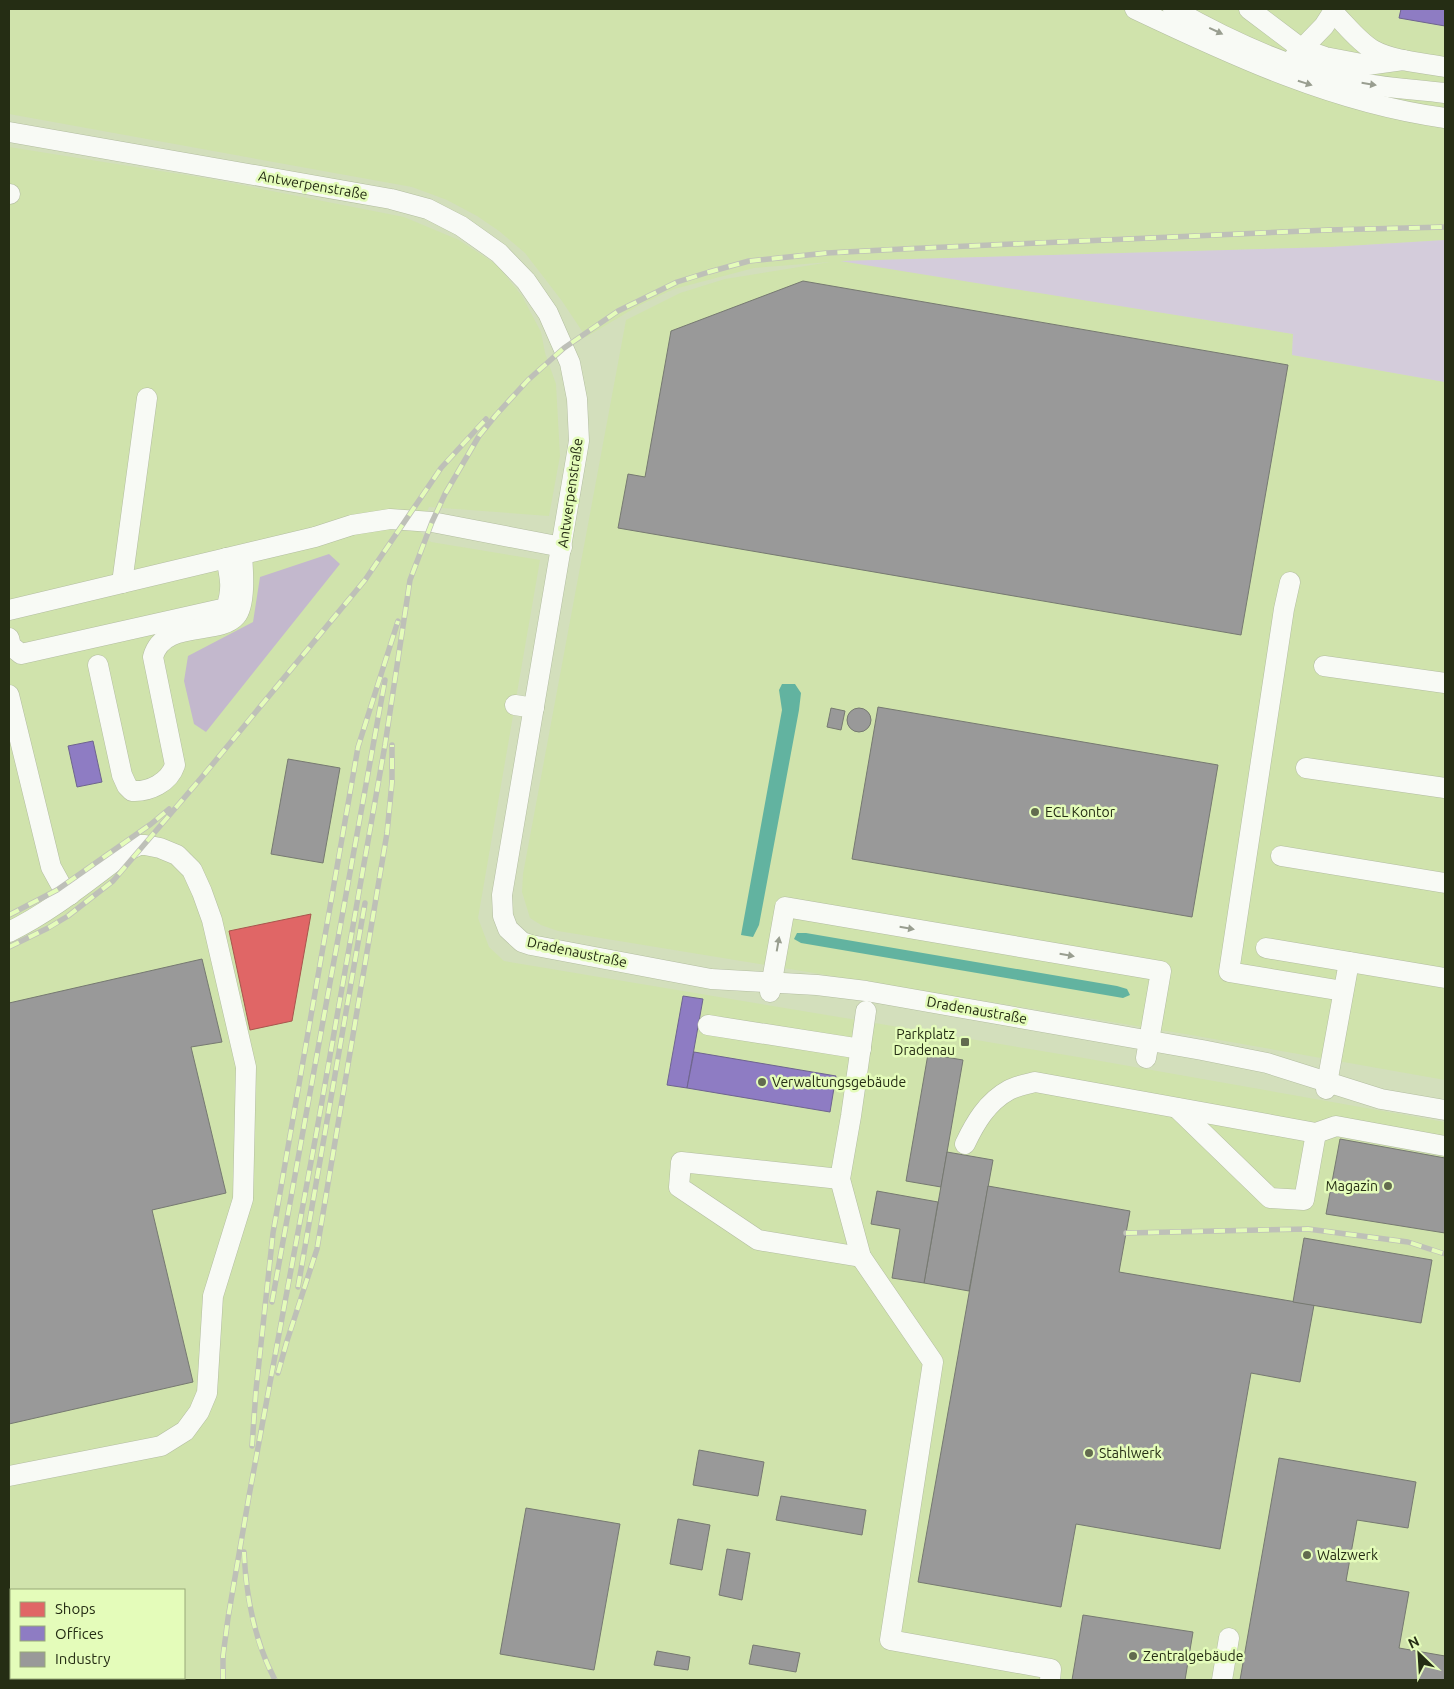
<svg xmlns="http://www.w3.org/2000/svg" width="1454" height="1689" font-family="Ubuntu,sans-serif">
<rect width="100%" height="100%" fill="#d3dfbc"/>
<!-- built -->
<g fill="#d0e3ac" fill-rule="evenodd">
<polygon points="9,9 1445,9 1445,240 1331,247 844,261 1293,334 1292,355 1445,382 1445,1080 1191,1035 558,931 541,925 530,918 522,892 523,874 626,320 680,293 725,279 830,262 754,268 674,289 638,306 586,337 562,301 525,253 499,231 477,216 447,200 412,187 9,114"/>
<path d="M9 147 211 179 404 217 459 240 497 265 522 296 541 332 545 353 556 384 560 456 549 516 429 507 419 531 431 542 540 560 478 918 489 947 504 961 1078 1057 1445 1122V1680H9ZM11 1590H184V1678H11Z"/>
</g>
<!-- green -->
<polygon fill="#d4ccdb" points="1445,240 1445,382 1292,355 1293,334 840,261 1331,247"/>
<!-- forest -->
<polygon fill="#c3b8cd" points="329,554 340,564 206,732 194,724 184,681 188,656 253,622 260,577"/>
<!-- water -->
<g fill="#62b3a0">
<polygon points="782,684 795,684 801,693 799,710 759,925 753,937 741,935 782,710 779,690"/>
<polygon points="797,933 806,933 1117,986 1127,989 1130,995 1123,998 801,943 794,939"/>
</g>
<!-- shops -->
<polygon fill="#e06666" stroke="#a8554d" points="311,914 292,1021 250,1030 229,931"/>
<!-- offices -->
<g fill="#8e7cc3" stroke="#6e648e">
<polygon points="1401,9 1445,9 1445,26 1399,18"/>
<polygon points="93,741 102,782 77,787 68,746"/>
<polygon points="683,996 703,999 687,1088 667,1085"/>
<polygon points="694,1052 836,1076 830,1112 687,1088"/>
</g>
<!-- industry -->
<g fill="#999" stroke="#767971">
<polygon points="803,281 1288,365 1241,635 618,528 628,474 645,477 671,331"/>
<polygon points="878,707 1218,765 1192,917 852,859"/>
<polygon points="831,708 845,711 841,730 827,727"/>
<circle cx="859" cy="720" r="12"/>
<polygon points="288,759 340,768 323,863 271,854"/>
<polygon points="202,959 222,1042 191,1047 226,1193 152,1210 193,1382 9,1424 9,1003"/>
<polygon points="928,1054 963,1060 941,1187 906,1181"/>
<polygon points="1340,1139 1445,1158 1445,1233 1326,1214"/>
<polygon points="947,1152 993,1160 969,1291 924,1283"/>
<polygon points="988,1186 1130,1211 1119,1272 1314,1305 1300,1382 1251,1373 1220,1549 1076,1524 1061,1607 918,1582"/>
<polygon points="877,1191 938,1202 924,1283 892,1278 900,1229 871,1224"/>
<polygon points="1304,1238 1432,1260 1421,1323 1293,1302"/>
<polygon points="699,1450 764,1462 758,1496 693,1485"/>
<polygon points="1279,1458 1416,1482 1408,1528 1357,1520 1346,1581 1409,1592 1399,1648 1445,1656 1445,1680 1240,1680"/>
<polygon points="781,1496 866,1510 862,1535 776,1520"/>
<polygon points="526,1508 620,1524 594,1670 500,1654"/>
<polygon points="678,1519 710,1525 702,1570 670,1564"/>
<polygon points="727,1549 750,1553 742,1600 719,1595"/>
<polygon points="1083,1615 1193,1632 1185,1680 1072,1680"/>
<polygon points="753,1645 800,1653 796,1672 749,1664"/>
<polygon points="657,1651 690,1657 688,1670 654,1665"/>
</g>
<g fill="none" stroke-linecap="round" stroke-linejoin="round">
<defs>
<g id="minor">
<path d="M1135 9C1234 56 1335 103 1445 118"/>
<path d="M1173 9C1226 39 1290 69 1350 81 1381 88 1414 89 1445 93"/>
<polyline points="1249,9 1302,49 1325,57 1367,65 1403,60"/>
<path d="M1334 13C1346 25 1358 41 1373 50 1393 61 1423 63 1445 67"/>
<polyline points="1295,56 1324,26 1335,9"/>
<polyline points="9,132 391,199 428,209 461,226 499,253 526,281 548,313 570,363 577,399 579,441 502,895 503,916 508,929 522,942 531,945 711,979 817,985 866,991 1202,1050 1267,1063 1381,1099 1445,1110"/>
<polyline points="9,194 10,194"/>
<polyline points="1290,582 1284,609 1229,972 1343,991"/>
<polyline points="122,583 147,398"/>
<polyline points="9,610 315,537 352,525 390,519 432,522 562,547"/>
<path d="M9 638 11 646 21 654 226 608C233 589 230 577 226 558"/>
<path d="M98 665 122 775 127 786 132 791C149 792 169 783 175 765L153 657C163 619 219 636 236 616 246 605 243 569 242 555"/>
<polyline points="1324,666 1445,683"/>
<polyline points="9,695 51,867 62,887 70,895"/>
<polyline points="515,705 534,708"/>
<polyline points="1306,768 1445,788"/>
<polyline points="1281,856 1445,883"/>
<path d="M9 932C54 910 91 878 131 849L139 845H145L160 848 177 855 192 870 202 892 212 920 246 1067 243 1199 213 1296 207 1393 199 1412 185 1431 161 1446 9 1476"/>
<polyline points="1266,948 1445,978"/>
<polyline points="770,992 785,907 1161,971 1146,1058"/>
<polyline points="866,1011 851,1116 840,1179 861,1257 933,1362 890,1640 1051,1669 1050,1680"/>
<polyline points="708,1025 861,1049"/>
<polyline points="1326,1089 1349,962"/>
<polyline points="1177,1108 1270,1198 1304,1200 1316,1133"/>
<path d="M965 1144C975 1123 987 1102 1009 1090 1016 1086 1027 1084 1035 1082L1316 1133 1336 1126 1445 1146"/>
<polyline points="840,1179 681,1162 679,1187 758,1240 861,1257"/>
<polyline points="1222,1680 1229,1638"/>
</g>
</defs>
<!-- minor casing -->
<use href="#minor" stroke="#b3bda1" stroke-width="21"/>
<!-- minor -->
<use href="#minor" stroke="#f8faf5" stroke-width="20"/>
<defs>
<g id="rail">
<polyline points="9,915 57,890 151,824 169,809"/>
<polyline points="9,947 48,928 68,916 113,881 202,777 365,580 441,468 486,419"/>
<polyline points="1126,1233 1308,1229 1408,1242 1445,1254"/>
<polyline points="298,1287 365,903"/>
<polyline points="272,1302 385,680"/>
<polyline points="278,1373 287,1341 317,1249 387,833 392,782 392,745"/>
<polyline points="252,1446 256,1390 273,1233 358,747 398,621"/>
<path d="M244 1552C246 1597 254 1640 275 1680"/>
<polyline points="223,1680 223,1656 228,1618 249,1496 316,1135 385,745 410,580 432,522 445,494 479,436 496,415 528,380 564,348 618,311 677,282 709,272 749,261 827,253 902,249 1328,230 1445,227"/>
</g>
</defs>
<!-- rail casing -->
<use href="#rail" stroke="#bec0b8" stroke-width="5.5"/>
<!-- rail -->
<use href="#rail" stroke="#e4fcba" stroke-width="4" stroke-dasharray="11" stroke-linecap="butt"/>
</g>
<!-- one-way arrows -->
<defs><path id="oneway-solid" d="M-6-.8H1V-3.2L6.5 0L1 3.2V.8H-6Z" transform="scale(1.25)"/></defs>
<g fill="#999e90">
<use href="#oneway-solid" transform="translate(1216 31) rotate(25)"/>
<use href="#oneway-solid" transform="translate(1305 83) rotate(18)"/>
<use href="#oneway-solid" transform="translate(1369 84) rotate(9)"/>
<use href="#oneway-solid" transform="translate(907 928) rotate(10)"/>
<use href="#oneway-solid" transform="translate(778 944) rotate(-80)"/>
<use href="#oneway-solid" transform="translate(1067 955) rotate(10)"/>
</g>
<!-- markers -->
<g fill="#626b4f" stroke="#e4fcba" stroke-width="2">
<circle cx="1035" cy="812" r="5"/>
<rect x="960" y="1037" width="10" height="10" rx="2.5"/>
<circle cx="762" cy="1082" r="5"/>
<circle cx="1388" cy="1186" r="5"/>
<circle cx="1089" cy="1453" r="5"/>
<circle cx="1307" cy="1555" r="5"/>
<circle cx="1133" cy="1656" r="5"/>
</g>
<g text-anchor="middle" dominant-baseline="central" stroke-width="5" stroke-linejoin="round" paint-order="stroke">
<!-- street labels -->
<g font-size="14" fill="#252d14" stroke="#e4fcba">
<text transform="translate(313 185) rotate(10)">Antwerpenstraße</text>
<text transform="translate(570 493) rotate(-82)">Antwerpenstraße</text>
<text transform="translate(577 952) rotate(12)">Dradenaustraße</text>
<text transform="translate(977 1010) rotate(10)">Dradenaustraße</text>
</g>
<!-- poi labels -->
<g font-size="14" fill="#252d14" stroke="#e4fcba" text-anchor="start">
<text x="1045" y="812">ECL Kontor</text>
<text x="955" y="1034" text-anchor="end">Parkplatz<tspan x="955" dy="16">Dradenau</tspan></text>
<text x="772" y="1082">Verwaltungsgebäude</text>
<text x="1378" y="1186" text-anchor="end">Magazin</text>
<text x="1099" y="1453">Stahlwerk</text>
<text x="1317" y="1555">Walzwerk</text>
<text x="1143" y="1656">Zentralgebäude</text>
</g>
</g>
<!-- border -->
<rect width="1454" height="1689" fill="none" stroke="#252d14" stroke-width="20"/>
<!-- legend -->
<rect x="10" y="1589" width="175" height="90" fill="#e4fcba" stroke="#98a978"/>
<rect x="20" y="1602" width="25" height="15" fill="#e06666" stroke="#98a978"/>
<text x="55" y="1614" font-size="15" fill="#252d14">Shops</text>
<rect x="20" y="1626" width="25" height="15" fill="#8e7cc3" stroke="#98a978"/>
<text x="55" y="1639" font-size="15" fill="#252d14">Offices</text>
<rect x="20" y="1652" width="25" height="15" fill="#999999" stroke="#98a978"/>
<text x="55" y="1664" font-size="15" fill="#252d14">Industry</text>
<!-- north arrow -->
<g transform="translate(1419 1654) rotate(335)" stroke="#e4fcba" stroke-width="4" paint-order="stroke">
<path d="M0-4L9 19L0 12L-9 19Z" fill="#252d14"/>
<text y="-8" font-size="14" font-weight="bold" text-anchor="middle" fill="#252d14">N</text>
</g>
</svg>
